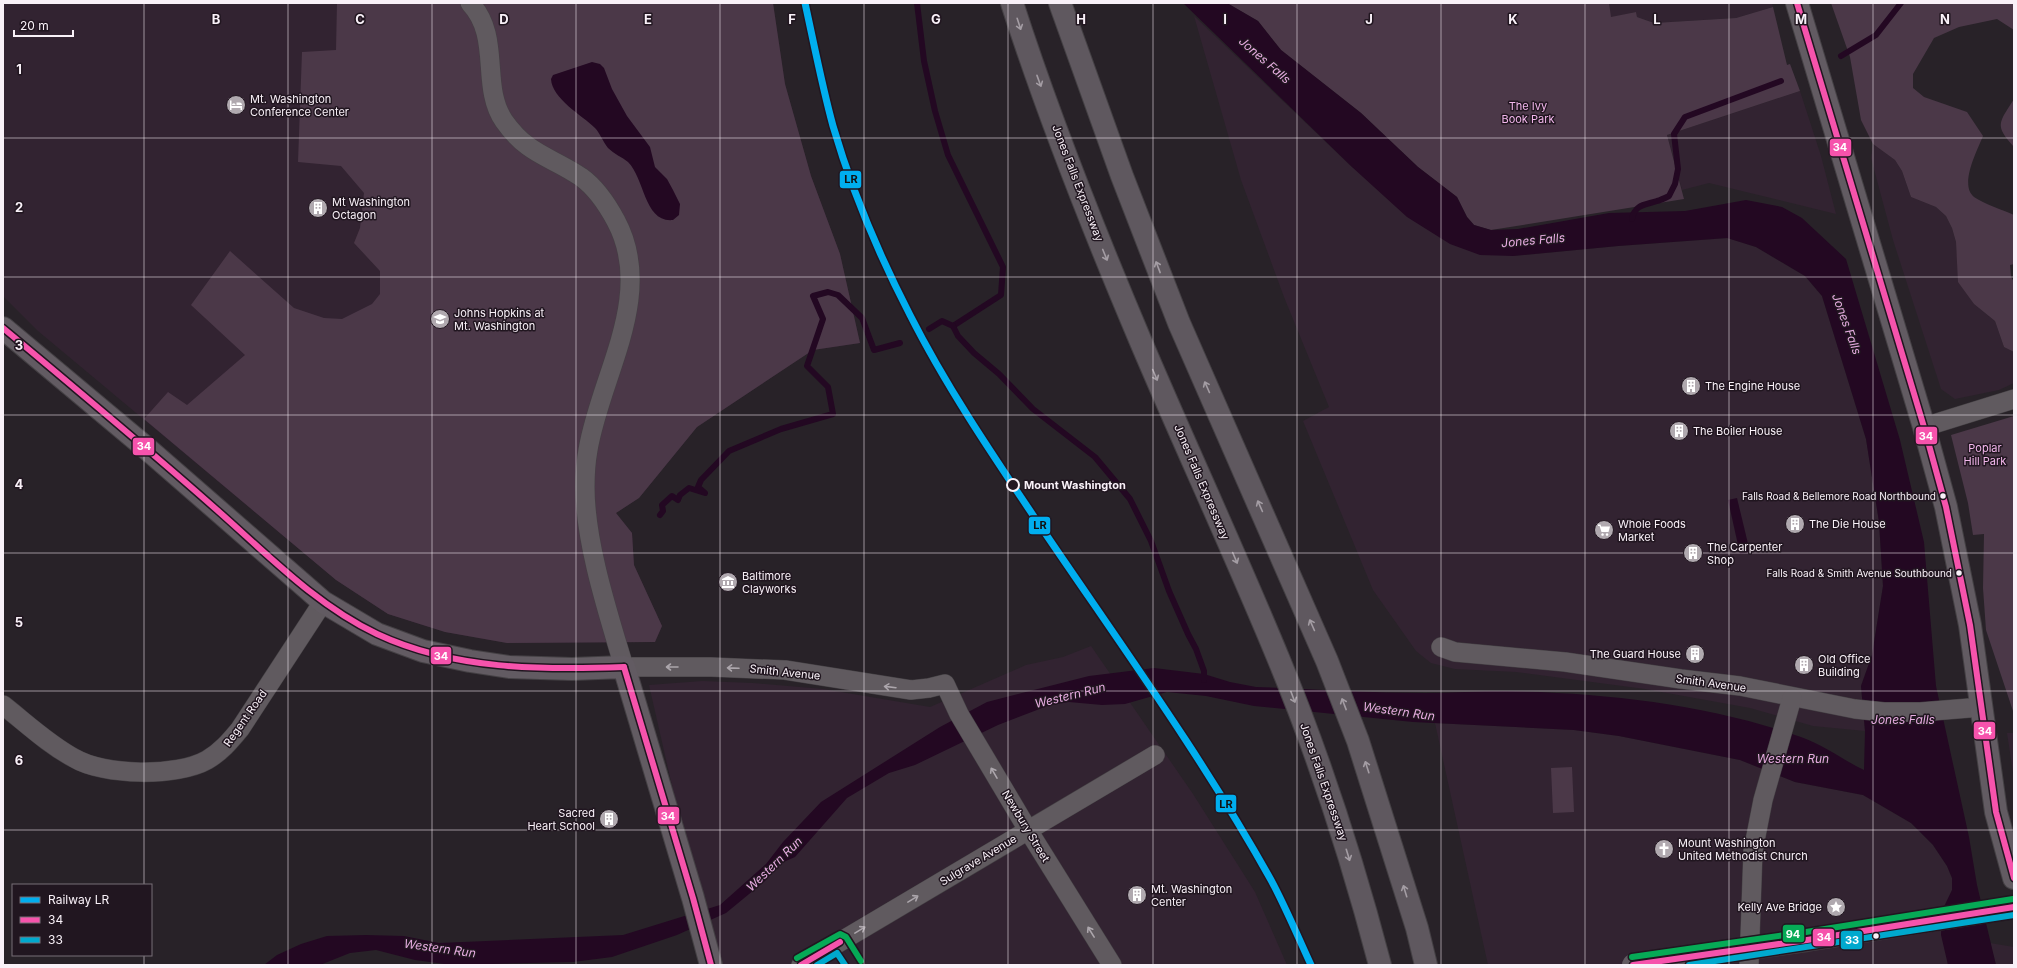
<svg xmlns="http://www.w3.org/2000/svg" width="2017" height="968" font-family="Inter,sans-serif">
<rect width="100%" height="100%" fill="#282228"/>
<!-- built -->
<g fill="#322331">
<polygon points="3,3 773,3 785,84 811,176 840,254 860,343 813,350 697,427 639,498 616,513 632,533 634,565 662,626 655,642 507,643 445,632 388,614 336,580 38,331 3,296"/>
<polygon points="1609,3 1772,3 1773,7 1736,18 1654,23 1637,17 1636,12 1610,18"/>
<polygon points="1194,16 1352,167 1513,256 1618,246 1728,238 1756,247 1805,276 1822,296 1866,439 1879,522 1883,586 1872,655 1861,686 1865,731 1813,726 1750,708 1645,689 1516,672 1455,669 1431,663 1416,651 1373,590 1303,421 1329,407 1284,297 1241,180"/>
<polygon points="1800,91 1821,156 1836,214 1709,183 1682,190 1667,135"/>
<polygon points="1873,144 1895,160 1902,171 1911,197 1936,207 1946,216 1952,228 1956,242 1959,282 1974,304 1995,321 2004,347 2014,352 2014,383 1999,390 1955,399 1941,389 1893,240 1871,158"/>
<polygon points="1091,646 1193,794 1255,892 1287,965 713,965 649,685 702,681 753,683 823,689 930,707 1026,665 1063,657"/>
<polygon points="1435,723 1574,730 1619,736 1740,760 1795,782 1863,795 1911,823 1933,845 1947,866 1952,878 1952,890 1942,911 1948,965 1488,965"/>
<polygon points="2014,733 2014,779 2007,733"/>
<polygon points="1990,943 2014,947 2014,965 1996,965"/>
</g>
<!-- green -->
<g fill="#4b3848">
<polygon points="337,3 773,3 785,84 811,176 840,254 860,343 813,350 697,427 639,498 616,513 632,533 634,565 662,626 655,642 507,643 445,632 388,614 336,580 144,419 168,392 187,405 245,355 191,305 230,251 294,308 324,318 342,319 372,304 380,294 380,271 354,243 360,228 364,193 341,166 298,162 302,52 336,50"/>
<polygon points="1227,3 1609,3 1611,17 1636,12 1637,17 1654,23 1736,18 1773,7 1787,65 1790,64 1800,91 1667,135 1684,199 1491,230 1474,225 1467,217 1457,197 1418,167 1361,113 1281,50 1258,21"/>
<path d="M1831 3H2014V30L1997 19 1959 27 1934 38 1913 74V88L1924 97 1967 112 1983 136C1977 151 1959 185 1974 197 1984 204 2003 210 2014 215V264L2010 265 2011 277 2014 282V352L2004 347 1995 321 1974 304 1958 282 1956 242 1952 228 1946 216 1936 207 1911 197 1902 171 1895 160 1873 144 1861 120 1850 57Z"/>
<path d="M2014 99V147C1994 125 1999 123 2014 99Z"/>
<polygon points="2014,416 2014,714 1986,630 1983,588 1984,534 1973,535 1968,503 1951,435"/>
<polygon points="1572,767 1574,812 1553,813 1551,768"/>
</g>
<!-- water -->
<g fill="#230822">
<path d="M1183 3H1227L1258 21 1281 50 1361 113 1418 167 1457 197 1467 217 1474 225 1491 230 1518 229 1609 213 1685 211 1746 200 1782 207 1802 218 1846 259 1900 440 1924 542 1936 686 1969 837 1977 885 1996 965H1948L1941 935 1942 911 1952 890V878L1947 866 1933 845 1911 823 1863 795 1795 782 1740 760 1619 736 1574 730 1413 722 1254 706 1206 696 1167 692 1125 704 1102 705 1069 702 1050 705 998 725 915 765 889 773 847 798 795 857 779 864 765 881 726 913 677 935 612 957 573 962 452 965 415 960 376 950 350 953 320 965H264L277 955 301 944 327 936 366 935 404 936 439 943 623 935 720 905 766 864 783 842 821 802 940 727 987 702 1089 676 1154 668 1204 674 1230 682 1256 687C1312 689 1368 693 1425 693 1452 693 1479 691 1506 691 1605 693 1707 704 1801 737 1824 745 1843 760 1864 770L1865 731 1861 686 1872 655 1883 586 1879 522 1866 439 1822 296 1805 276 1756 247 1727 238 1618 246 1513 256 1480 255 1450 244 1407 217 1352 167Z"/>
<path d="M592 62 600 64 604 68 612 89 627 116 650 147 655 167 667 179 673 190 680 204 679 215 673 220C644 223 645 179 628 162 622 157 614 154 608 148 603 142 600 133 595 128 582 115 552 99 551 79L553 75Z"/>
<polygon points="1737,498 1750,552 1740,554 1728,500"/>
</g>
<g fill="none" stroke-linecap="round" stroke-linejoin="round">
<!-- stream -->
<g stroke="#230822" stroke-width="6">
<polyline points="917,3 924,61 935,111 948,155 1003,267 1001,295 953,326"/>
<polyline points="1841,56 1876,35 1901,3"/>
<path d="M1632 219C1635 204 1645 205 1657 201 1661 200 1665 198 1669 196L1675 184 1678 169 1674 134 1685 117 1781 81"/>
<polyline points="929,329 942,321 953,326 958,336 974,353 999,374 1033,409 1095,457 1130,499 1151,541 1169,591 1188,634 1196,649 1204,671 1204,680"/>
<polyline points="660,515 663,511 662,505 672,496 678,500 680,495 689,488 705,493 698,487 701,480 729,451 781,429 833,414 828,387 807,366 823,319 813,296 828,292 838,295 862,318 874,350 900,343"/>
</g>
<defs>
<g id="minor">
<path d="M470 3C502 37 480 86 504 121 528 155 550 156 581 177 595 187 608 206 616 221 656 296 600 376 588 450 586 461 585 475 585 487 585 543 608 613 624 667H711L785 670 911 690 929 688 945 684 959 714 1028 830 1112 965"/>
<polyline points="1924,427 2014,399"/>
<polyline points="1441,647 1455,652 1565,662 1681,679 1740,686 1855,709 1884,712 1920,712 1982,707"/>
<path d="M3 705C26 723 48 744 74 758 104 776 177 777 207 760 221 752 230 741 240 729L323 602"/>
<polyline points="801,965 1155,755"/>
<polyline points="1749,965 1753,851 1763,800 1792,698"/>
</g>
<g id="major">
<polyline points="1797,3 1924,427 1946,507 1970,625 1996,812 2014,878"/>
<polyline points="3,328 144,446 323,602 377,634 423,651 470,661 509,667 572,669 624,667 693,898 711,965"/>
<polyline points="1807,940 2014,907"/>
</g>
<g id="highway">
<path d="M1012 3C1049 118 1094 231 1141 342 1186 448 1235 553 1279 660 1320 759 1353 862 1380 965"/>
<polyline points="1060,3 1122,176 1179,323 1327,661 1358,741 1417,928 1426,965"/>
</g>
</defs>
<!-- minor casing -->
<use href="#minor" stroke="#444044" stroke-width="20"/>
<!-- major casing -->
<use href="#major" stroke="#444044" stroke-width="24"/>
<!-- highway casing -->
<use href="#highway" stroke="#444044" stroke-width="24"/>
<!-- minor -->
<use href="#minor" stroke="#605a5f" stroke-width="19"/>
<!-- major -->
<use href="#major" stroke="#625b62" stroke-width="22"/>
<!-- highway -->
<use href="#highway" stroke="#5f585f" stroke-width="22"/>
<defs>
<polyline id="major-bridge" points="1633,965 1807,940"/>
</defs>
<!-- major-bridge casing -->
<use href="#major-bridge" stroke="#444044" stroke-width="24" stroke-linecap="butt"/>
<!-- major-bridge -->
<use href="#major-bridge" stroke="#625b62" stroke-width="22"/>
<defs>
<g id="bus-1">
<polyline points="1797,3 1924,427 1946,507 1970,625 1996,812 2014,878"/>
<path d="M3 328C75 388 147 448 217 510 267 554 316 605 377 634 454 670 541 670 624 667"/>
<polyline points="624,667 693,898 711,965"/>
<polyline points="801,965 840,942"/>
<polyline points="1633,965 1807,940 2014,907"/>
</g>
<g id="bus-2">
<polyline points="817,965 837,953 845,965"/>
<polyline points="1689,965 2014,915"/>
</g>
<g id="bus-3">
<polyline points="1632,957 1806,932 2013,899"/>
<polyline points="797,958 840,934 846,937 861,961"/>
</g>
</defs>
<!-- bus-1 casing -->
<use href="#bus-1" stroke="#211620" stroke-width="9"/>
<!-- bus-2 casing -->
<use href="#bus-2" stroke="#211620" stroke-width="9"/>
<!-- bus-3 casing -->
<use href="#bus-3" stroke="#211620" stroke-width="9"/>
<!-- bus-1 -->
<use href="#bus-1" stroke="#f653ac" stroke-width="6"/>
<!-- bus-2 -->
<use href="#bus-2" stroke="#00a9ce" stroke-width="6"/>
<!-- bus-3 -->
<use href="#bus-3" stroke="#06aa56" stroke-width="6"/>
<defs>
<path id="rail-1" d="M805 3C814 44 822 86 833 126 852 191 879 255 910 315 948 390 996 460 1043 530 1121 645 1203 758 1271 880 1286 908 1298 937 1311 965"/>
</defs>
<!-- rail-1 casing -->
<use href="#rail-1" stroke="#211620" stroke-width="10"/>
<!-- rail-1 -->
<use href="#rail-1" stroke="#00aeef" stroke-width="7"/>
</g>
<!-- one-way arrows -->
<defs><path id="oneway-shaft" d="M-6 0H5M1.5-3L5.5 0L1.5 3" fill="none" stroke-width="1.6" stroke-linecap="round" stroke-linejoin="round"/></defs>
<g stroke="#a49da4">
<use href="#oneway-shaft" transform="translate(1019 24) rotate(72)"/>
<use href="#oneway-shaft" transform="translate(1039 81) rotate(70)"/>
<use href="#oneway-shaft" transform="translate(1105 255) rotate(68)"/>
<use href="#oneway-shaft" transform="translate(1158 267) rotate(-111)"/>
<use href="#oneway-shaft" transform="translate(1155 375) rotate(67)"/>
<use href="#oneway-shaft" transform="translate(1207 387) rotate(-114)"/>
<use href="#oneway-shaft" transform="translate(1260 506) rotate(-114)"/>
<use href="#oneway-shaft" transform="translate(1235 558) rotate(67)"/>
<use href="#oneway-shaft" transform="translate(1312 625) rotate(-114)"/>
<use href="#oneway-shaft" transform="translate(1293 697) rotate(69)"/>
<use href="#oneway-shaft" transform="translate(1344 704) rotate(-111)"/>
<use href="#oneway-shaft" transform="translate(1367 767) rotate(-108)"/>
<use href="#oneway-shaft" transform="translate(1348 855) rotate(73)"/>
<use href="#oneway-shaft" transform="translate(1405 891) rotate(-107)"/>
</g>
<g stroke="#aca6ac">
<use href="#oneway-shaft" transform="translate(672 667) rotate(180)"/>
<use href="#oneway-shaft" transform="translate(733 668) rotate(-178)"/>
<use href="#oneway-shaft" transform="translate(890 687) rotate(-173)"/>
<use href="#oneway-shaft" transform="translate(994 773) rotate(-120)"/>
<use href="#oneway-shaft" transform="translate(913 899) rotate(-31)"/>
<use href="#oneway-shaft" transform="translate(860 930) rotate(-31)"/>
<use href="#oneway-shaft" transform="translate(1091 932) rotate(-122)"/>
</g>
<!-- grid -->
<path fill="none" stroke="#f9f1f8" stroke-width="1" stroke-opacity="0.55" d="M144 3V885M288 3V965M432 3V965M576 3V965M720 3V965M864 3V965M1008 3V965M1153 3V965M1297 3V965M1441 3V965M1585 3V965M1729 3V965M1873 3V965M3 138H2014M3 277H2014M3 415H2014M3 553H2014M3 691H2014M3 830H2014M144 955V965"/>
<!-- icons -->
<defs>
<symbol id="hotel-disc" viewBox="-11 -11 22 22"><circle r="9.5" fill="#b0a9af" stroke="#211620"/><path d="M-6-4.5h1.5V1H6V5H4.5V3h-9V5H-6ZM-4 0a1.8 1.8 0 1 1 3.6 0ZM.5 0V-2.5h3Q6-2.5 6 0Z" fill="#fff"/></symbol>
<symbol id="building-disc" viewBox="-11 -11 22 22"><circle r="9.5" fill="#b0a9af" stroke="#211620"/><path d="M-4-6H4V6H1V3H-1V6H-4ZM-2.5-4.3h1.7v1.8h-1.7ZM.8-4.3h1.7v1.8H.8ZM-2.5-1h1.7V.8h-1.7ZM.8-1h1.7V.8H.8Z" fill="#fff"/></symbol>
<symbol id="university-disc" viewBox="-11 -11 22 22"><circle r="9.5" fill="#b0a9af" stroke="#211620"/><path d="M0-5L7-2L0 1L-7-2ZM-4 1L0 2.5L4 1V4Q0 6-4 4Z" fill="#fff"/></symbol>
<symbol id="supermarket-disc" viewBox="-11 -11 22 22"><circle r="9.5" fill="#b0a9af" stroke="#211620"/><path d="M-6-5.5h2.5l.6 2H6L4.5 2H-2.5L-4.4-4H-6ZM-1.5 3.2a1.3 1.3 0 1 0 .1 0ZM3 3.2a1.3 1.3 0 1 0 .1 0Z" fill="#fff"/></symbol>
<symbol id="museum-disc" viewBox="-11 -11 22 22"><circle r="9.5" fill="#b0a9af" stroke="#211620"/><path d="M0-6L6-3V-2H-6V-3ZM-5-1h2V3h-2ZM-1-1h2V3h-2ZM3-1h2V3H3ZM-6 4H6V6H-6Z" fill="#fff"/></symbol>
<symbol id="church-disc" viewBox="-11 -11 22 22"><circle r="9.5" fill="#b0a9af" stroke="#211620"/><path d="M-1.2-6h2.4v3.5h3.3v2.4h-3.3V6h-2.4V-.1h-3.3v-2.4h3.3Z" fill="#fff"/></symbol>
<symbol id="sight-disc" viewBox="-11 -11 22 22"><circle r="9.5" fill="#b0a9af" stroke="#211620"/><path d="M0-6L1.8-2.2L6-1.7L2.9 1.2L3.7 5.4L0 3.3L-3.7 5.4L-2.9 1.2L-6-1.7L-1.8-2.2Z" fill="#fff"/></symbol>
</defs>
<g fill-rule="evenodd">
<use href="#hotel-disc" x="225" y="94" width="22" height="22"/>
<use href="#building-disc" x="307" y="197" width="22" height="22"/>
<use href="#university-disc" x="429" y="308" width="22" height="22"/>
<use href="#building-disc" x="1680" y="375" width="22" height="22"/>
<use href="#building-disc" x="1668" y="420" width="22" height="22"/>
<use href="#building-disc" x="1784" y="513" width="22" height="22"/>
<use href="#supermarket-disc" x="1593" y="519" width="22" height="22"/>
<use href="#building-disc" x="1682" y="542" width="22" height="22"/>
<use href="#museum-disc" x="717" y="571" width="22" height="22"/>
<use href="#building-disc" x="1684" y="643" width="22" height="22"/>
<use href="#building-disc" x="1793" y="654" width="22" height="22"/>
<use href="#building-disc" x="598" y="808" width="22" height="22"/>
<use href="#church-disc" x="1653" y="838" width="22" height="22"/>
<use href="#building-disc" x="1126" y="884" width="22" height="22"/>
<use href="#sight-disc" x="1825" y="896" width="22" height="22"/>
</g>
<!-- markers -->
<circle fill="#211620" stroke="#f9f1f8" stroke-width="2" cx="1013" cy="485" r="6"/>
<g fill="#f9f1f8" stroke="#211620" stroke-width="1.5">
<circle cx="1943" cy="496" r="3.5"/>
<circle cx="1959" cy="573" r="3.5"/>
<circle cx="1876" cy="936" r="3.5"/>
</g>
<g text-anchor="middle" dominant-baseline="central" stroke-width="3" stroke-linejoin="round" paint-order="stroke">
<!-- bus labels -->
<g font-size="10" fill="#f9f1f8" stroke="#211620" text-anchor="end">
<text x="1936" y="496">Falls Road &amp; Bellemore Road Northbound</text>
<text x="1952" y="573">Falls Road &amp; Smith Avenue Southbound</text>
</g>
<!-- poi labels -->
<g font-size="11" fill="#f9f1f8" stroke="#211620" text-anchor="start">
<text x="250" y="99">Mt. Washington<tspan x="250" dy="13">Conference Center</tspan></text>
<text x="332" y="202">Mt Washington<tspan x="332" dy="13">Octagon</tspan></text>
<text x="454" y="313">Johns Hopkins at<tspan x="454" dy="13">Mt. Washington</tspan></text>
<text x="1705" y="386">The Engine House</text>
<text x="1693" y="431">The Boiler House</text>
<text x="1618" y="524">Whole Foods<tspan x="1618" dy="13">Market</tspan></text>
<text x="1809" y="524">The Die House</text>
<text x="1707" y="547">The Carpenter<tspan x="1707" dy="13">Shop</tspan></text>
<text x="742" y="576">Baltimore<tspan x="742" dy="13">Clayworks</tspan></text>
<text x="1681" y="654" text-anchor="end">The Guard House</text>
<text x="1818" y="659">Old Office<tspan x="1818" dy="13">Building</tspan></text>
<text x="595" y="813" text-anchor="end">Sacred<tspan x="595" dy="13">Heart School</tspan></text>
<text x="1678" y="843">Mount Washington<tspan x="1678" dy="13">United Methodist Church</tspan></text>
<text x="1151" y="889">Mt. Washington<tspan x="1151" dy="13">Center</tspan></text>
<text x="1822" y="907" text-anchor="end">Kelly Ave Bridge</text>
</g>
<!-- park labels -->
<g font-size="11" fill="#f3b7ec" stroke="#211620">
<text x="1528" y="106">The Ivy<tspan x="1528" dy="13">Book Park</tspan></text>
<text x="1985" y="448">Poplar<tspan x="1985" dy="13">Hill Park</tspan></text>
</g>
<!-- street labels -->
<g font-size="11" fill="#f9f1f8" stroke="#211620">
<text transform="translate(1078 183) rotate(69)">Jones Falls Expressway</text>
<text transform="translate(1202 482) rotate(67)">Jones Falls Expressway</text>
<text transform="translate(785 672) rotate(6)">Smith Avenue</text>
<text transform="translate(1711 683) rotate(8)">Smith Avenue</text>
<text transform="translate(245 718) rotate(-55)">Regent Road</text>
<text transform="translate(1324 782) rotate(71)">Jones Falls Expressway</text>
<text transform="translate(1026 826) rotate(59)">Newbury Street</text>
<text transform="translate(978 860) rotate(-31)">Sulgrave Avenue</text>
</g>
<!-- stop labels -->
<g font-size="11" font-weight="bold" fill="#f9f1f8" stroke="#211620" text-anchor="start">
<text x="1024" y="485">Mount Washington</text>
</g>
<!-- water labels -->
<g font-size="12" font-style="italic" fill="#e7ace1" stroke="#211620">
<text transform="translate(1265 60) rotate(41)">Jones Falls</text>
<text transform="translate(1533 240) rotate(-5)">Jones Falls</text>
<text transform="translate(1847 324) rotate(70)">Jones Falls</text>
<text transform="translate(1070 695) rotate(-14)">Western Run</text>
<text transform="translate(1399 711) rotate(8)">Western Run</text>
<text x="1903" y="719">Jones Falls</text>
<text x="1793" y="758">Western Run</text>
<text transform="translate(774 864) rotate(-44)">Western Run</text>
<text transform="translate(440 948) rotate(8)">Western Run</text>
</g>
</g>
<g font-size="13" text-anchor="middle" font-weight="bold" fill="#f9f1f8" stroke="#211620" stroke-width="3" stroke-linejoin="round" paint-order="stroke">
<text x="216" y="24">B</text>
<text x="360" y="24">C</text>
<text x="504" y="24">D</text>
<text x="648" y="24">E</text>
<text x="792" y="24">F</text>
<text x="936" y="24">G</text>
<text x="1081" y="24">H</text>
<text x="1225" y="24">I</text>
<text x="1369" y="24">J</text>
<text x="1513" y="24">K</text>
<text x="1657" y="24">L</text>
<text x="1801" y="24">M</text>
<text x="1945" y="24">N</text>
<text x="19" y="74">1</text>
<text x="19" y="212">2</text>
<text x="19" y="350">3</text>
<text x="19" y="489">4</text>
<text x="19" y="627">5</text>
<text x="19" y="765">6</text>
</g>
<g stroke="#211620" stroke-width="1.5">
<rect x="1829" y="138" width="23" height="19" rx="4" fill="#f653ac"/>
<rect x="839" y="170" width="23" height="19" rx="4" fill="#00aeef"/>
<rect x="1915" y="426" width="23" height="19" rx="4" fill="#f653ac"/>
<rect x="132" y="437" width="23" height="19" rx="4" fill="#f653ac"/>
<rect x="1028" y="516" width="23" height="19" rx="4" fill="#00aeef"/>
<rect x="430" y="646" width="22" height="19" rx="4" fill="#f653ac"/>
<rect x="1973" y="721" width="23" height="19" rx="4" fill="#f653ac"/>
<rect x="1215" y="794" width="22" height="19" rx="4" fill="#00aeef"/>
<rect x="657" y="806" width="23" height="19" rx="4" fill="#f653ac"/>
<rect x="1782" y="924" width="23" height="19" rx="4" fill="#06aa56"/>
<rect x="1812" y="928" width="23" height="19" rx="4" fill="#f653ac"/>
<rect x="1840" y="930" width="23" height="20" rx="4" fill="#00a9ce"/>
</g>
<g font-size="11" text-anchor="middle" font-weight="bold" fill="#fff">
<text x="1840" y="151">34</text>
<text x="1926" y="440">34</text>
<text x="144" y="450">34</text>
<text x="441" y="660">34</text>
<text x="1985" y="735">34</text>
<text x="668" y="820">34</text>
<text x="1793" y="938">94</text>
<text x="1824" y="941">34</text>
<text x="1852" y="944">33</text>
</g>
<g font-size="11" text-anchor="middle" font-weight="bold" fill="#111">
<text x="851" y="183">LR</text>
<text x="1040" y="529">LR</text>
<text x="1226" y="808">LR</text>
</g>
<!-- border -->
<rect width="2017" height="968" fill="none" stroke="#f9f1f8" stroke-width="8"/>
<!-- legend -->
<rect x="12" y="884" width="140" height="72" fill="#211620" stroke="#776e76"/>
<rect x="20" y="897" width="20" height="6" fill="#00aeef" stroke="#776e76"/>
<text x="48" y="904" font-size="12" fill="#f9f1f8">Railway LR</text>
<rect x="20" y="917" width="20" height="6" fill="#f653ac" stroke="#776e76"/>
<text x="48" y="924" font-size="12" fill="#f9f1f8">34</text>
<rect x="20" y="937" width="20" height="6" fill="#00a9ce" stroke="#776e76"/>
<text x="48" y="944" font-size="12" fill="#f9f1f8">33</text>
<!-- scale -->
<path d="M14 30v6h59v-6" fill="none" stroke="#f9f1f8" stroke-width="2"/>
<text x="20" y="30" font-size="12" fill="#f9f1f8" stroke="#211620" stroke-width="3" paint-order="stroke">20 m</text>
</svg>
